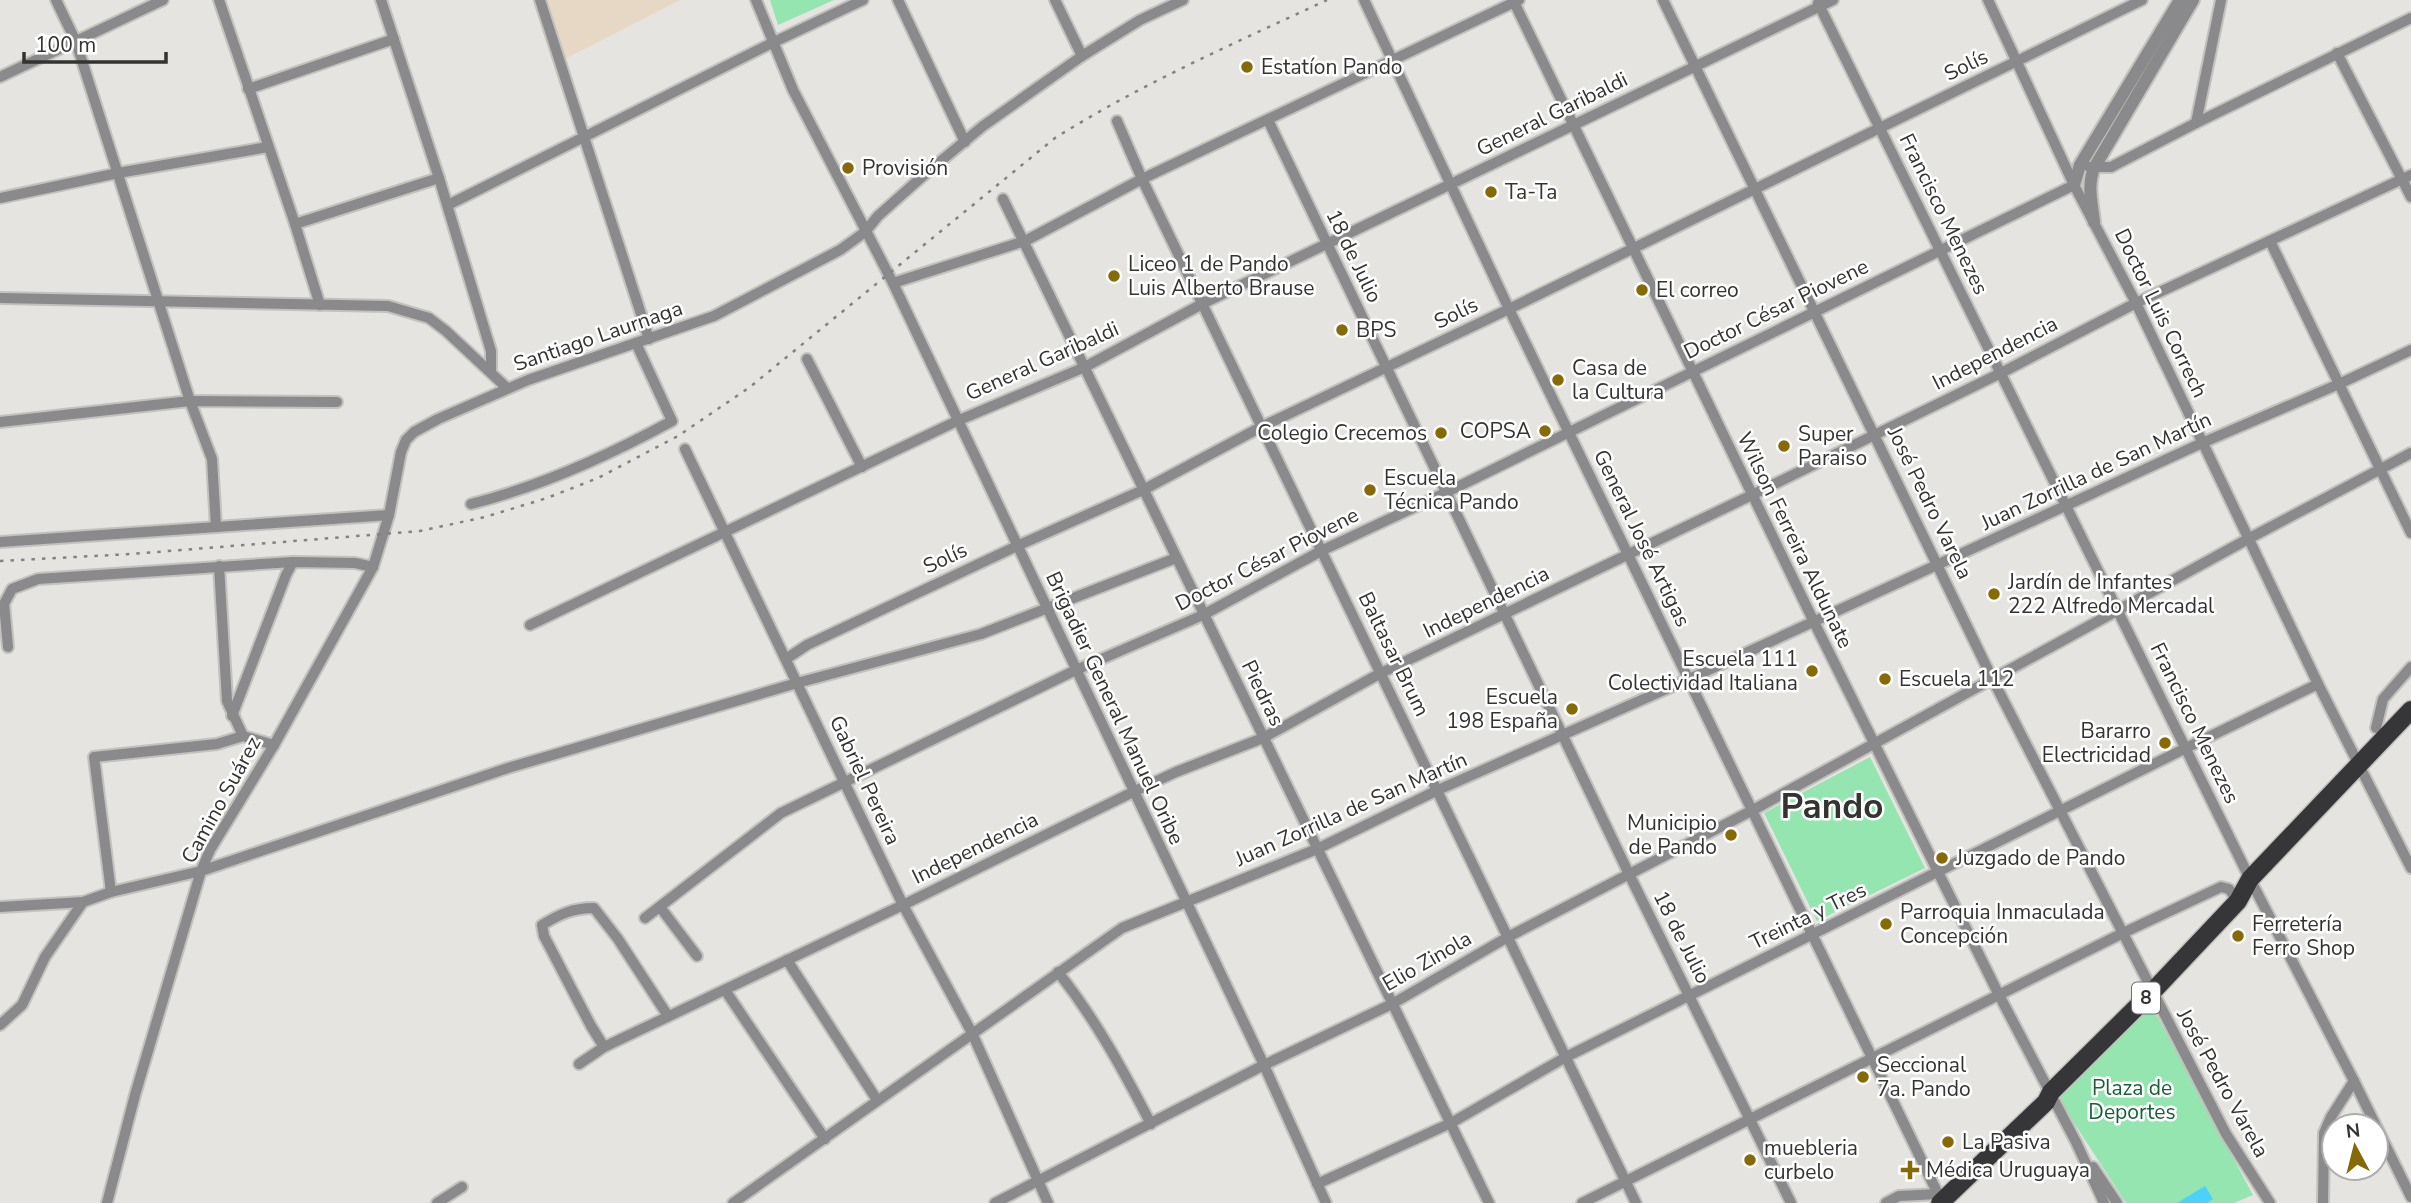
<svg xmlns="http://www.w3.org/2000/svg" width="2411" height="1203" font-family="'Nunito Sans',sans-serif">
<rect width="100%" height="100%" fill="#e6e4e0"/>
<!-- industrial -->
<polygon fill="#e7d8c6" points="546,0 680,0 565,59"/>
<!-- green -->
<g fill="#94e5b0">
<polygon points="770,0 834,0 778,25"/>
<polygon points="1870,757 1925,868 1817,921 1764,813"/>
<polygon points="2148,999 2253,1195 2234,1203 2126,1203 2054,1092"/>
</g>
<!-- water -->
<polygon fill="#4bd1fc" points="2205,1186 2213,1199 2207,1203 2177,1203"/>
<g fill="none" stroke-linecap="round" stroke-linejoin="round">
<defs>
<g id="minor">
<polyline points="56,0 76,42 190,401 212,459 216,527"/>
<polyline points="219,0 295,224 320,305"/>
<polyline points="381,0 439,178 491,351 491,372"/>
<polyline points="540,0 649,339"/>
<polyline points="756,0 793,90 893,283 1264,1065 1326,1203"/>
<polyline points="898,0 965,142"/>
<polyline points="1055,0 1082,56"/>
<polyline points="1364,0 1509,309 1938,1194 1945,1203"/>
<polyline points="1513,0 1814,622 1999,995 2076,1142 2104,1203"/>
<polyline points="1663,0 1992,678 2226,1134 2270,1203"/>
<polyline points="1988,0 2074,185 2136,303 2318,684 2411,868"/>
<polyline points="1818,3 2250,879 2354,1081 2411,1197"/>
<polyline points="2337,53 2411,197"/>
<polyline points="0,77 163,0"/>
<polyline points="248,89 394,39"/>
<polyline points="1268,120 1629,874 1791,1203"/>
<polyline points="1117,121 1142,179 1636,1203"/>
<polyline points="2196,123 2221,0"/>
<polyline points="2089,167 2111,167 2196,123 2411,18"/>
<polyline points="0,198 118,173 268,147"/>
<polyline points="1003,199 1489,1203"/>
<polyline points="448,205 772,43 863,0"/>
<polyline points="295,224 439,178"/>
<polyline points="2270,241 2411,533"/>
<polyline points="893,283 1025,241 1142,179 1519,0"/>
<polyline points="0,298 388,306 429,318 446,331 507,388"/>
<polyline points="807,359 862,467"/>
<polyline points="0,422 190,401 337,402"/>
<polyline points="685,449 903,905 972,1033 1048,1203"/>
<path d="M471 504C542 486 608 456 672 421L636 343"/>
<polyline points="0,542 389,515"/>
<polyline points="530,625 957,421 1085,367 1204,303 1833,0"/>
<polyline points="8,647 4,604 12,589 38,579 293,562 355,563 373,567"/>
<polyline points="786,659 807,645 1017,546 1143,490 1263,426 1509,309 2142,0"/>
<polyline points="232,716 286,575 293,562"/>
<polyline points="2376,728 2383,699 2411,667"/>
<polyline points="243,736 274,745"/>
<polyline points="111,892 94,757 217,744 243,736 227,701 219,566"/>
<polyline points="0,907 83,902 111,892 201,871 508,768 797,683 981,634 1176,558"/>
<polyline points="660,907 697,956"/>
<polyline points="645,918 781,813 1076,670 1203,615 1323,550 1447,492 2074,185"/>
<polyline points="787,960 877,1100"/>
<path d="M1058 972C1096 1020 1123 1070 1151 1124"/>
<polyline points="725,990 825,1139"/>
<polyline points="0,1025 22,1005 45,957 83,902"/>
<path d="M604 1047 591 1026 544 936 542 925C560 914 573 908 594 908L618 939 668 1016"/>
<polyline points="579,1064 604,1047 903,905 1133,792 1176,772 1263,738 1381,673 1752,495 2001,373 2136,303 2411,175"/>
<polyline points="2093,1167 2117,1203"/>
<polyline points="1317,1184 1451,1123 1566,1057 2186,748 2318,684"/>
<polyline points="107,1203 135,1095 201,871 210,850 274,745 373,567 389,515 401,452 406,440 414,432 438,419 528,380 714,316 840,250 865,232 878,216 924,175 983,126 1082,56 1140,20 1183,0"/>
<polyline points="437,1203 462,1187"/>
<polyline points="733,1203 1122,928 1317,849 1438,790 1689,679 2202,443 2339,384 2411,350"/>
<polyline points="995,1203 1264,1065 1392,1004 1508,937 1753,810 2248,539 2411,453"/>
<polyline points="1582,1203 2123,933 2221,887 2229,889 2238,901"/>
<polyline points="1886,1203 1899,1196 1938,1194"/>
<polyline points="2323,1203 2324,1133 2331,1117 2354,1081"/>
</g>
<g id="tertiary">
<polyline points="2074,185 2080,165 2180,0"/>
<path d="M2094 222C2092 203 2087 186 2094 168L2193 0"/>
</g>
<polyline id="trunk" points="1940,1203 2046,1102 2051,1092 2154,990 2238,901 2250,879 2411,710"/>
</defs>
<!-- minor casing -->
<use href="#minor" stroke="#c2c1bd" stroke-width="14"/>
<!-- tertiary casing -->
<use href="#tertiary" stroke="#c2c1bd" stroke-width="16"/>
<!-- trunk casing -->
<use href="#trunk" stroke="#c2c1bd" stroke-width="21"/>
<!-- minor -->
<use href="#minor" stroke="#8a8a8c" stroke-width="10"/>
<!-- tertiary -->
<use href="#tertiary" stroke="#8a8a8c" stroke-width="12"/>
<!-- trunk -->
<use href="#trunk" stroke="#363639" stroke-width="18"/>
<!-- rail -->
<path stroke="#848380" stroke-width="2.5" stroke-dasharray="3.5 7" stroke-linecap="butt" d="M0 561 131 554 420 531 485 517 547 498 598 478 678 436 750 387 1055 138C1141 84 1235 43 1327 0"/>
</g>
<!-- markers -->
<g fill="#866a05" stroke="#fff" stroke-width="2.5">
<circle cx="1247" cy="67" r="7"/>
<circle cx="848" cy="168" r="7"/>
<circle cx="1491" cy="192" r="7"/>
<circle cx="1114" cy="276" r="7"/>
<circle cx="1642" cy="290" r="7"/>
<circle cx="1342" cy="330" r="7"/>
<circle cx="1558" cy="380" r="7"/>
<circle cx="1545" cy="431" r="7"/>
<circle cx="1441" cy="433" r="7"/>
<circle cx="1784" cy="446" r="7"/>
<circle cx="1370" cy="490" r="7"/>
<circle cx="1994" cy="594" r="7"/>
<circle cx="1812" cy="671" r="7"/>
<circle cx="1885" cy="679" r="7"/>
<circle cx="1572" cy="709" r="7"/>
<circle cx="2165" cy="743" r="7"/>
<circle cx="1731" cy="835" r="7"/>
<circle cx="1942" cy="858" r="7"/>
<circle cx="1886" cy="924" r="7"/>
<circle cx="2238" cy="936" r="7"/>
<circle cx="1863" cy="1077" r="7"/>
<circle cx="1948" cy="1142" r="7"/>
<circle cx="1750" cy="1160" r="7"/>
<path d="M1906.5 1159.5h7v7h7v7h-7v7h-7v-7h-7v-7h7z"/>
</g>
<g text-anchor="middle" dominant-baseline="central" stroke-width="5" stroke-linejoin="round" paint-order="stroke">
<!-- shield labels -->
<rect fill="#fff" stroke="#70706f" stroke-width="2" x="2132" y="982.5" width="28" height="31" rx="5"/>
<g font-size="19" font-weight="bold" fill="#333331">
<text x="2146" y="998">8</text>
</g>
<!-- street labels -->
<g font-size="21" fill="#333331" stroke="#fff">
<text transform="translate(1966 65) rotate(-26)">Solís</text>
<text transform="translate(1552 114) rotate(-26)">General Garibaldi</text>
<text transform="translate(1944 214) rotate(64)">Francisco Menezes</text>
<text transform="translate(1354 256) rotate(64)">18 de Julio</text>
<text transform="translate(1776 309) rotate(-26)">Doctor César Piovene</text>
<text transform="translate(1456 313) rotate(-26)">Solís</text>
<text transform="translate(2161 313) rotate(64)">Doctor Luis Correch</text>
<text transform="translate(598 336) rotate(-19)">Santiago Laurnaga</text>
<text transform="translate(1995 353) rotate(-27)">Independencia</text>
<text transform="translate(1042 361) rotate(-24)">General Garibaldi</text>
<text transform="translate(2096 471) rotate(-25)">Juan Zorrilla de San Martín</text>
<text transform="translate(1930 503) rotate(64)">José Pedro Varela</text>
<text transform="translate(1642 538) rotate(64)">General José Artigas</text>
<text transform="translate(1795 540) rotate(64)">Wilson Ferreira Aldunate</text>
<text transform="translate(945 558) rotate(-25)">Solís</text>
<text transform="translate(1267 559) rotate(-27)">Doctor César Piovene</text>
<text transform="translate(1486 602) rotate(-26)">Independencia</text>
<text transform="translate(1394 654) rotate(64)">Baltasar Brum</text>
<text transform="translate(1263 693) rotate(64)">Piedras</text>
<text transform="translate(1115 708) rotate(65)">Brigadier General Manuel Oribe</text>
<text transform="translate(2195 723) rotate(64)">Francisco Menezes</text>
<text transform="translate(865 780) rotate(65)">Gabriel Pereira</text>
<text transform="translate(221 800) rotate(-61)">Camino Suárez</text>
<text transform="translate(1351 809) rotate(-24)">Juan Zorrilla de San Martín</text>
<text transform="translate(975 848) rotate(-26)">Independencia</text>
<text transform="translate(1808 916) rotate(-26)">Treinta y Tres</text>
<text transform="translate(1682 937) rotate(63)">18 de Julio</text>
<text transform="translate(1427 961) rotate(-30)">Elio Zinola</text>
<text transform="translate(2223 1083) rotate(61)">José Pedro Varela</text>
</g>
<!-- poi labels -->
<g font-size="21" fill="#333331" stroke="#fff" text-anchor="start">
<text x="1261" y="67">Estatíon Pando</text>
<text x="862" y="168">Provisión</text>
<text x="1505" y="192">Ta-Ta</text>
<text x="1128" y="264">Liceo 1 de Pando<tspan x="1128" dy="24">Luis Alberto Brause</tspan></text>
<text x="1656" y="290">El correo</text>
<text x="1356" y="330">BPS</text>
<text x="1572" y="368">Casa de<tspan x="1572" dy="24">la Cultura</tspan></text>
<text x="1531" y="431" text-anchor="end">COPSA</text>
<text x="1427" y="433" text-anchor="end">Colegio Crecemos</text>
<text x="1798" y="434">Super<tspan x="1798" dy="24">Paraiso</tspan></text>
<text x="1384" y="478">Escuela<tspan x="1384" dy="24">Técnica Pando</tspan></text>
<text x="2008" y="582">Jardín de Infantes<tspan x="2008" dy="24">222 Alfredo Mercadal</tspan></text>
<text x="1798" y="659" text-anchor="end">Escuela 111<tspan x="1798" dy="24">Colectividad Italiana</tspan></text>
<text x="1899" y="679">Escuela 112</text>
<text x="1558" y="697" text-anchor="end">Escuela<tspan x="1558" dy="24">198 España</tspan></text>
<text x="2151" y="731" text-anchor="end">Bararro<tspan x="2151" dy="24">Electricidad</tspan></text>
<text x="1717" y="823" text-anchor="end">Municipio<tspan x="1717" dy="24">de Pando</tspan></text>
<text x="1956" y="858">Juzgado de Pando</text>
<text x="1900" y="912">Parroquia Inmaculada<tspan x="1900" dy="24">Concepción</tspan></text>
<text x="2252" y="924">Ferretería<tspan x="2252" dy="24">Ferro Shop</tspan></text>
<text x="1877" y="1065">Seccional<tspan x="1877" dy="24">7a. Pando</tspan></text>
<text x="1962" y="1142">La Pasiva</text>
<text x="1764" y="1148">muebleria<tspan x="1764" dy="24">curbelo</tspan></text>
<text x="1926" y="1170">Médica Uruguaya</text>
</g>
<!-- park labels -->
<g font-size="21" fill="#186038" stroke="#fff">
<text x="2132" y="1088">Plaza de<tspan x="2132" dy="24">Deportes</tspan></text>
</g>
<!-- town labels -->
<g font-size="35" font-weight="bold" fill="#333331" stroke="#fff">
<text x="1832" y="806">Pando</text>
</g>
</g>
<!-- north arrow -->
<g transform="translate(2355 1147) rotate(353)"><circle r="33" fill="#ffffff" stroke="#adadad" stroke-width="2"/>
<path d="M0-5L12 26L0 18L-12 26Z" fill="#866a05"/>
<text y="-10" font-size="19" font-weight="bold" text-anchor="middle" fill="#333331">N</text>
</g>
<!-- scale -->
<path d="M24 52v10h142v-10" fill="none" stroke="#333331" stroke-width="3.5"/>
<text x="35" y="52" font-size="21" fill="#333331" stroke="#ffffff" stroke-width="5" paint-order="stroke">100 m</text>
</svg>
